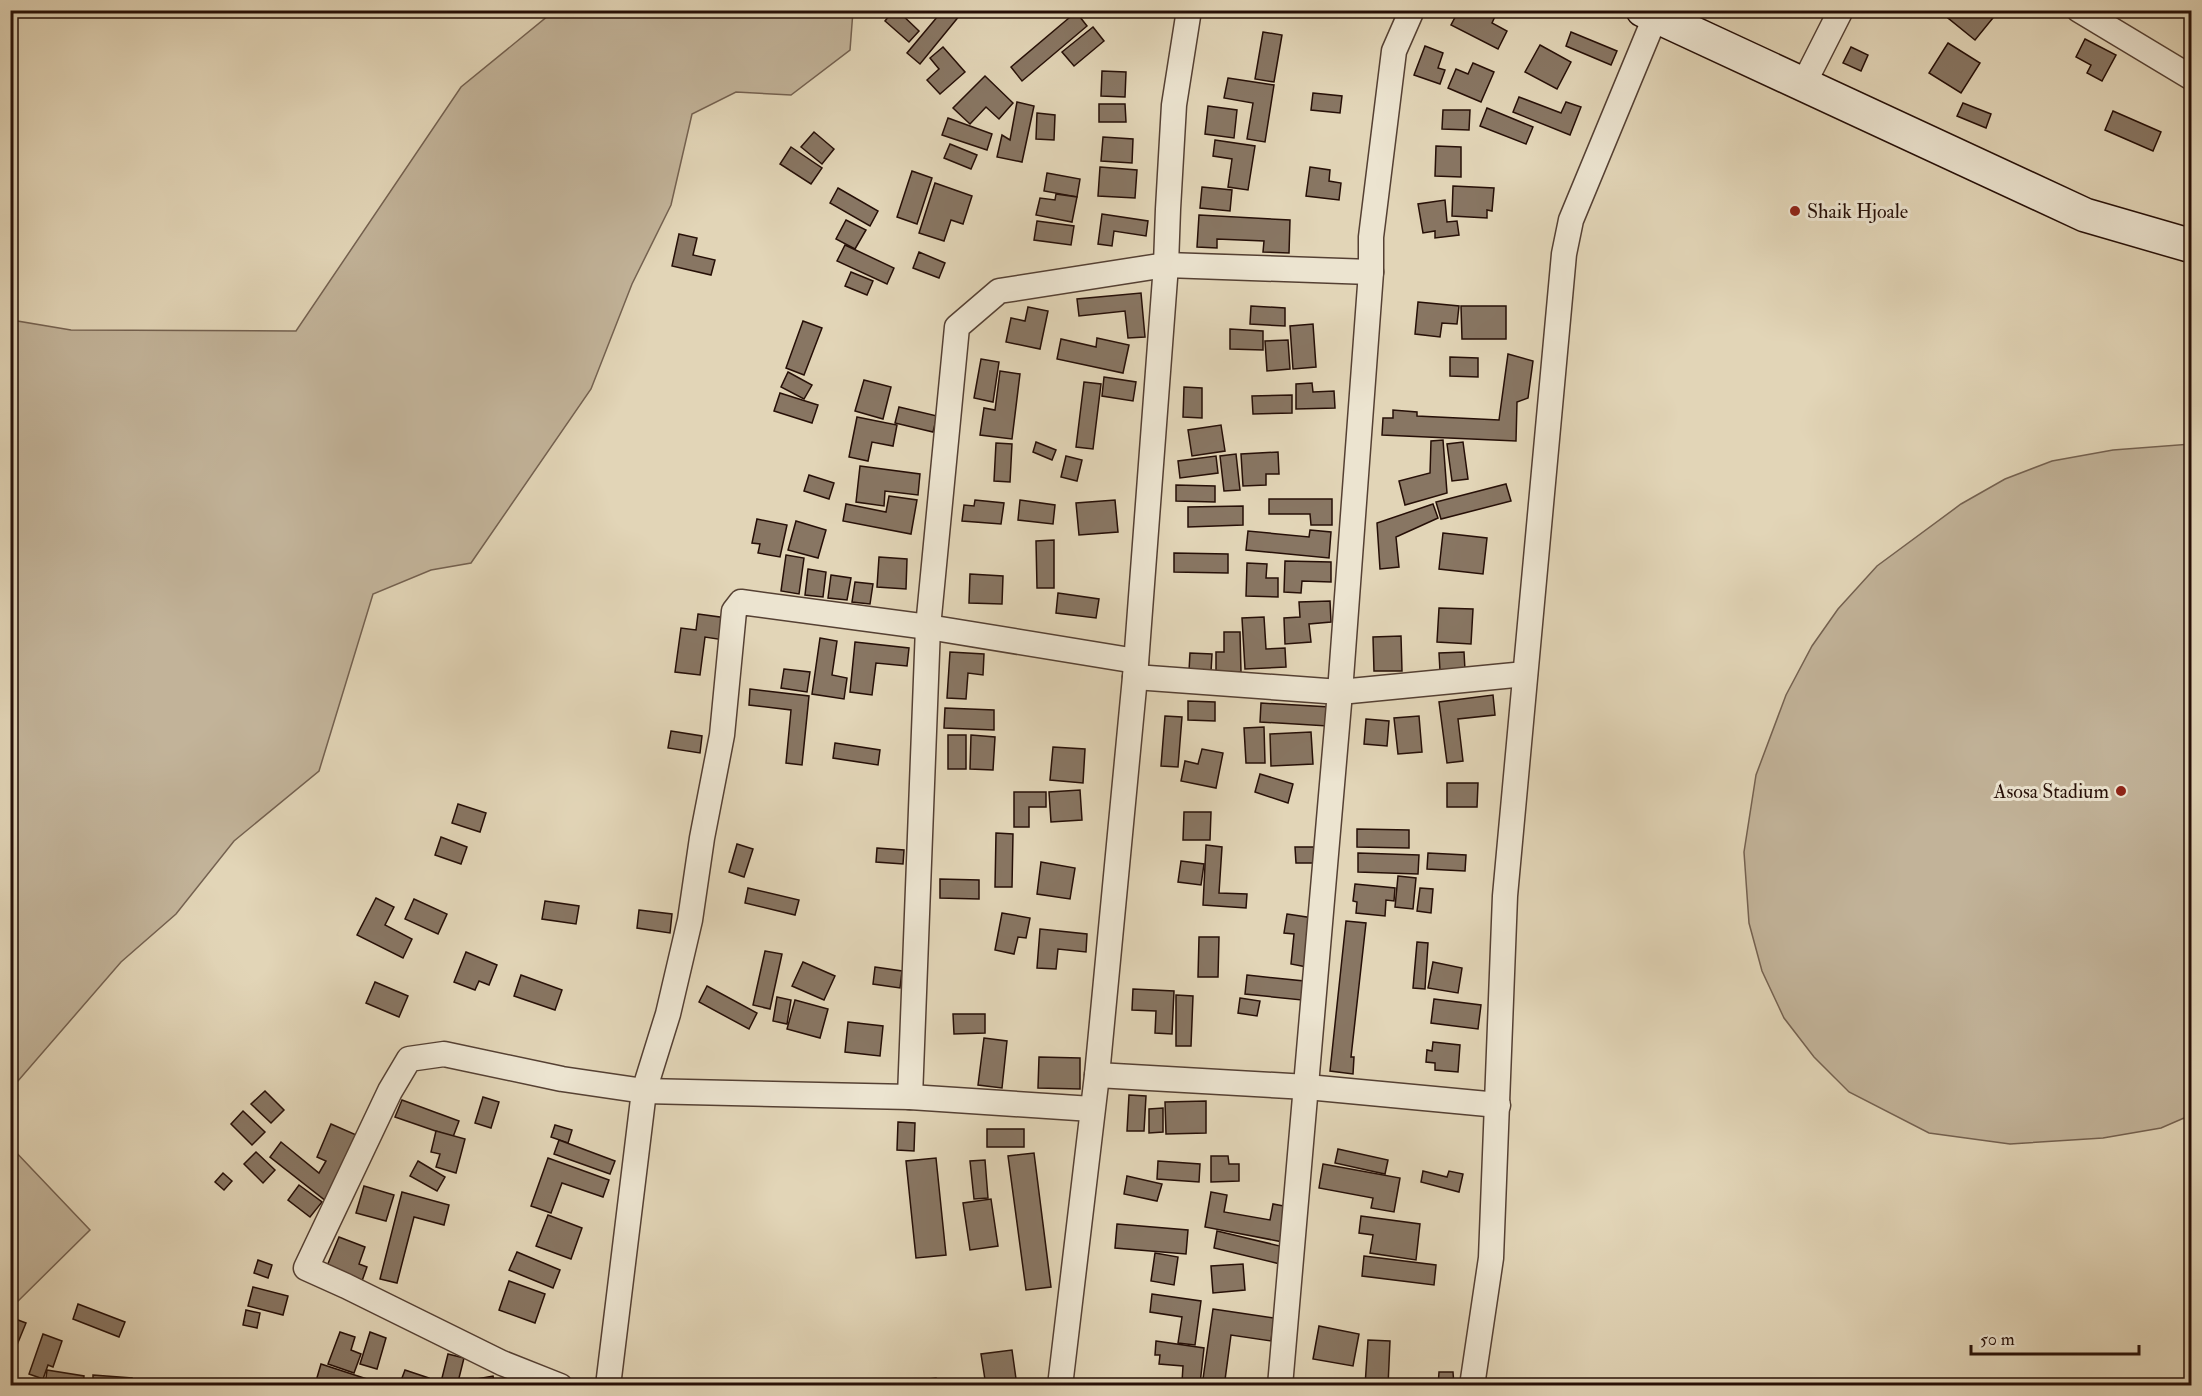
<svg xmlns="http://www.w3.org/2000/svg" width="2202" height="1396" font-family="'IM FELL Double Pica',serif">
<rect width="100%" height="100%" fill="#e2d5b7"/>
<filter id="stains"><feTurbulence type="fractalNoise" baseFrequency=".00333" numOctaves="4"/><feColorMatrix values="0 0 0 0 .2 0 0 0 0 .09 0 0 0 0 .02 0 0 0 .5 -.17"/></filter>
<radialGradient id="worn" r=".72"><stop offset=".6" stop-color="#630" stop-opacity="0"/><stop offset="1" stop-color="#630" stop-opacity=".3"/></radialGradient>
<!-- green -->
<g fill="#c2b399" stroke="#746150" stroke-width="1.5">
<polygon points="559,10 853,11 850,50 791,95 736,92 692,114 671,205 632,284 591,389 471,563 431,570 373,594 319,771 234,841 176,914 121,962 11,1089 11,320 71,330 296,331 461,87 548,16"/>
<polygon points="2191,444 2191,1115 2161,1128 2103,1138 2010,1144 1929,1133 1849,1092 1814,1057 1784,1018 1762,971 1749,923 1744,852 1756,775 1786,695 1812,646 1838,609 1877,566 1961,504 2005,479 2052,461 2113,450"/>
<polygon points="11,1147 90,1230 11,1308"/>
</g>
<!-- building -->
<g fill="#887663" stroke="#260f07" stroke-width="1.5">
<polygon points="894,10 897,10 919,31 909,42 885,21"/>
<polygon points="943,10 955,10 960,15 920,64 907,53"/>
<polygon points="1459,10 1498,10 1492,23 1507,31 1498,49 1451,25"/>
<polygon points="1954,10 1995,10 1997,13 1975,40 1948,18"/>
<polygon points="1076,12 1087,26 1022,81 1011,67"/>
<polygon points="1093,27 1104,41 1074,66 1062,52"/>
<polygon points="1263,32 1282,35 1274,82 1255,79"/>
<polygon points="1571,32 1617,51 1611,65 1566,46"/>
<polygon points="2085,39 2116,55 2102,81 2087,73 2091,65 2076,57"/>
<polygon points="1948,43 1980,63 1961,93 1929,73"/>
<polygon points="1540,45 1571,62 1557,89 1525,72"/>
<polygon points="1425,46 1443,53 1438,68 1445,70 1440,84 1414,75"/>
<polygon points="943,47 965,72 940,94 927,80 939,69 930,58"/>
<polygon points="1851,47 1868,55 1861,71 1843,63"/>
<polygon points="1473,63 1494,72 1481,102 1448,88 1456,69 1468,74"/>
<polygon points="1102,71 1126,72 1125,97 1101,96"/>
<polygon points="985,76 1013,103 999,119 986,107 970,124 953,108"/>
<polygon points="1228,78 1274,85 1265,142 1247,139 1253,103 1224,98"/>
<polygon points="1313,93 1342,96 1340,113 1311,110"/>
<polygon points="1519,97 1561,113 1566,102 1581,107 1570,135 1513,112"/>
<polygon points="1017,102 1034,106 1022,162 997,157 1002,135 1010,140"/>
<polygon points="1963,103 1991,114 1986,128 1957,116"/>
<polygon points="1099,104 1125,104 1126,122 1099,122"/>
<polygon points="1208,106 1237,110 1234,138 1205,134"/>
<polygon points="1487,108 1533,127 1526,144 1480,126"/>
<polygon points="1443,110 1470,110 1469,130 1442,129"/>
<polygon points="2113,111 2161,132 2153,151 2105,130"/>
<polygon points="1037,113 1055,115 1054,140 1036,139"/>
<polygon points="948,118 992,134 987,150 942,135"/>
<polygon points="814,132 834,149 822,164 801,147"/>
<polygon points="1103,137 1133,139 1132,163 1101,161"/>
<polygon points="1215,140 1255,146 1248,190 1228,187 1232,159 1213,156"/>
<polygon points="950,144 977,155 971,169 944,158"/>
<polygon points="1436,146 1461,147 1461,177 1435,176"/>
<polygon points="791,147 822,168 811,184 780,164"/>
<polygon points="1100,167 1137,170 1135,198 1098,196"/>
<polygon points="1310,167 1330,170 1329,181 1341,183 1339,200 1306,196"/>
<polygon points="912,171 932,178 917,224 897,217"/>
<polygon points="1047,173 1080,179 1077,197 1044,191"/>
<polygon points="935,183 972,196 963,224 951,220 944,241 919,233"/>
<polygon points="1453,186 1494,188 1492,211 1487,210 1487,218 1452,216"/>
<polygon points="1202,187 1232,190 1230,211 1200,208"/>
<polygon points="838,188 878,211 870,226 830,203"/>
<polygon points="1056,194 1077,197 1072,222 1036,215 1040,198 1055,200"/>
<polygon points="1445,200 1447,222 1457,221 1459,235 1435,238 1435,231 1423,233 1418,204"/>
<polygon points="1102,214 1148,221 1146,236 1114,231 1112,246 1098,244"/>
<polygon points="1199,215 1290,220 1289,253 1263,252 1264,241 1217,239 1217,248 1197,247"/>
<polygon points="846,220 866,230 855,249 836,239"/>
<polygon points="1037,221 1074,226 1071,245 1034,240"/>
<polygon points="679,234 697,238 693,255 715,260 711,275 672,266"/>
<polygon points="845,245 894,268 887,284 837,261"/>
<polygon points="919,252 945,263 939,278 913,268"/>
<polygon points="851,272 873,281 867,295 845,286"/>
<polygon points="1141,293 1145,337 1128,338 1125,311 1079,316 1077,299"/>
<polygon points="1418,302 1459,306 1457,324 1442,323 1440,337 1415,334"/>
<polygon points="1251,306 1285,308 1285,326 1250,324"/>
<polygon points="1461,306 1506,306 1506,339 1462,339"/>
<polygon points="1028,307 1048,311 1040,349 1006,342 1011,318 1025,321"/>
<polygon points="803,321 822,328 804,375 786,368"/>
<polygon points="1313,324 1316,367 1293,369 1290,326"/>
<polygon points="1230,329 1263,331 1263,350 1230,349"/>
<polygon points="1097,338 1129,345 1123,373 1057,359 1061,339 1096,347"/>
<polygon points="1288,340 1290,369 1267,371 1265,341"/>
<polygon points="1508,354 1533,361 1528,398 1517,402 1516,441 1382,435 1383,418 1393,418 1393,410 1417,412 1417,416 1499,420"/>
<polygon points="1450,357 1478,358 1478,377 1450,376"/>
<polygon points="981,359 999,362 993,402 974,398"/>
<polygon points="1000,371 1020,374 1012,439 980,435 984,408 995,410"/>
<polygon points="788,372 812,385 804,399 781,387"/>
<polygon points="1104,377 1136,382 1133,401 1102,396"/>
<polygon points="864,380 891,387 883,419 855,411"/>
<polygon points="1084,382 1101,384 1093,449 1076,447"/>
<polygon points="1312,383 1313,392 1334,391 1335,408 1296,409 1296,384"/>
<polygon points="1184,387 1202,388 1202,418 1183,417"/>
<polygon points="780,393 818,405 812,423 774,411"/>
<polygon points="1292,395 1292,413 1253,414 1252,396"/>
<polygon points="899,407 937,416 933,432 895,423"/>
<polygon points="857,417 897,425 893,446 872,442 868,461 849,457"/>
<polygon points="1221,425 1225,451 1192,456 1188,430"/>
<polygon points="1443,440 1447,493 1405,505 1399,481 1430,473 1431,441"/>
<polygon points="1036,442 1056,450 1052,460 1033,452"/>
<polygon points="1463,442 1468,479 1452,481 1447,444"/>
<polygon points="996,443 1012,444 1010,482 994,481"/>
<polygon points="1278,452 1279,474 1266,474 1266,485 1243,486 1241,454"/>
<polygon points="1236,454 1240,490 1224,491 1220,456"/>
<polygon points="1066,456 1082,460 1077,481 1061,477"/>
<polygon points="1216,456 1218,473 1180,478 1178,461"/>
<polygon points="860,466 920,474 918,495 885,491 884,506 856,502"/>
<polygon points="809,475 834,483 829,499 804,491"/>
<polygon points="1506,484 1511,501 1441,519 1436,502"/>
<polygon points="1176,485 1215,486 1215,502 1176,501"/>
<polygon points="889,496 917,500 911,534 843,521 846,504 886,512"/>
<polygon points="1269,499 1332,499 1332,525 1311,525 1310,514 1269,514"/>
<polygon points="975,500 1004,503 1001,524 962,521 964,505 974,506"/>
<polygon points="1020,500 1055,505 1053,524 1018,520"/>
<polygon points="1115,500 1118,532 1079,535 1076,503"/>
<polygon points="1433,504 1438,518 1396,537 1399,567 1380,569 1377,523"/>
<polygon points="1243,506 1243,525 1188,527 1188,507"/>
<polygon points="757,519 787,525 780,557 758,553 760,544 752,543"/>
<polygon points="796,521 826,530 818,558 788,550"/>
<polygon points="1310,530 1331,532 1329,558 1246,550 1248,531 1309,537"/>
<polygon points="1443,533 1487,538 1483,574 1439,569"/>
<polygon points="1054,540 1054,588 1037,588 1036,541"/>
<polygon points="1174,553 1228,554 1228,573 1174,572"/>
<polygon points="786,555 804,558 799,594 781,591"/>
<polygon points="879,557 907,559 906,589 877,587"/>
<polygon points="1285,561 1331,562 1331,582 1302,581 1301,593 1284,592"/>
<polygon points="1247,563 1267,564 1266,578 1278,578 1278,597 1246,596"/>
<polygon points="808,569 826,572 823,597 805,595"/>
<polygon points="970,574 1003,576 1002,604 969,603"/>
<polygon points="831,575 851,578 847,600 828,598"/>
<polygon points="855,582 873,584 870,604 852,602"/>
<polygon points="1058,593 1099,599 1096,618 1056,613"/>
<polygon points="1330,601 1331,622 1309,624 1311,642 1285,644 1284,618 1300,617 1299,602"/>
<polygon points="1439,608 1473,609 1471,644 1437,642"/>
<polygon points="698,614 727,618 724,640 705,637 700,675 675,672 681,628 696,630"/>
<polygon points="1264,617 1266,649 1285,648 1286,667 1245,669 1242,618"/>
<polygon points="1224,632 1240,632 1241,672 1216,672 1216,652 1224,652"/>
<polygon points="1401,636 1402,671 1374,671 1373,637"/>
<polygon points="820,638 837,641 832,675 847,678 844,699 812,694"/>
<polygon points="855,642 909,648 907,666 876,663 872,695 850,692"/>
<polygon points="950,652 984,654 983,675 968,673 966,699 947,698"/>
<polygon points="1464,652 1465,670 1440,671 1439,653"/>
<polygon points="1190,653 1212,654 1211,672 1189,671"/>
<polygon points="784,669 810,672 807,692 781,688"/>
<polygon points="750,689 809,696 802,765 786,763 791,710 749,705"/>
<polygon points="1493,695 1495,715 1458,719 1463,761 1447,763 1439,702"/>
<polygon points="1188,701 1215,702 1215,721 1188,720"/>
<polygon points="1261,703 1330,707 1328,726 1260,722"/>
<polygon points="945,708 994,710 994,730 944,728"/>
<polygon points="1165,716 1182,717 1178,767 1161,766"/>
<polygon points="1419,716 1422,752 1398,754 1394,718"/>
<polygon points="1366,719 1389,721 1387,746 1364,744"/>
<polygon points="1264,727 1265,763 1246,763 1244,728"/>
<polygon points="671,731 702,736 700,753 668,748"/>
<polygon points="1311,732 1313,764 1271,766 1270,734"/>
<rect x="948" y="735" width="18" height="34"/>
<polygon points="971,735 995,737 993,770 970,769"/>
<polygon points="835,743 880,750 878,765 833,758"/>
<polygon points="1053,747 1085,749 1083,783 1050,780"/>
<polygon points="1202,749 1223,753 1216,788 1181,781 1185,761 1198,764"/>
<polygon points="1260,774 1293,784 1288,803 1255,792"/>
<polygon points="1447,783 1478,783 1477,807 1447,807"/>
<polygon points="1080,790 1082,820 1051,822 1049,792"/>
<polygon points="1014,792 1046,792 1046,807 1029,807 1029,827 1014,827"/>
<polygon points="458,804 486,813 480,832 452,823"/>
<polygon points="1184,812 1211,812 1210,840 1183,840"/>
<polygon points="1357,829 1409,830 1409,848 1357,847"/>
<polygon points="996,833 1013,834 1012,887 995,887"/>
<polygon points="441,837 467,847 461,864 435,855"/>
<polygon points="737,844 753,849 744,877 729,872"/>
<polygon points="1206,845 1222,847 1219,893 1247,894 1246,908 1203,905"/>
<polygon points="1295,847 1320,847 1320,863 1296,863"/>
<polygon points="877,848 904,850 903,864 876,862"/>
<polygon points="1358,853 1419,855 1418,874 1358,872"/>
<polygon points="1428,853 1466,855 1465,871 1427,869"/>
<polygon points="1181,861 1204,864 1201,885 1178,882"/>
<polygon points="1041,862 1075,868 1070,899 1037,894"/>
<polygon points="1398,876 1416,878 1413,909 1395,907"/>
<polygon points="940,879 979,880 979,899 940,898"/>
<polygon points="1355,884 1395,888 1394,901 1386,900 1385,916 1356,913 1357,902 1353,901"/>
<polygon points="748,888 799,900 795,915 745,903"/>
<polygon points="1420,888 1433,889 1431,913 1417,911"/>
<polygon points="376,898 394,907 385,925 412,939 403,958 357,935"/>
<polygon points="414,899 447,914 438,934 405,919"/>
<polygon points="545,901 579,906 576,924 542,919"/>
<polygon points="639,910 672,914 670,933 637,928"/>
<polygon points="1002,913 1030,918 1026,938 1018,937 1014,954 995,950"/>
<polygon points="1287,914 1313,918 1307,967 1291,964 1294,934 1284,933"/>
<polygon points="1346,921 1366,923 1351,1057 1354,1057 1353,1074 1330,1071"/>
<polygon points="1040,929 1087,934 1086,952 1058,949 1056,969 1037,968"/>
<polygon points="1199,937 1219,937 1218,977 1198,977"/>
<polygon points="1417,942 1428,943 1425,989 1413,988"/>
<polygon points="765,951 782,954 770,1009 753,1005"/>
<polygon points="466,952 497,965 489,985 479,981 475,990 454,982"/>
<polygon points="803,962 835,976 824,1000 792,986"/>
<polygon points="1433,962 1462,968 1458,993 1428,988"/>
<polygon points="875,967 902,971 900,988 873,984"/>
<polygon points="521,975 562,990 555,1010 514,996"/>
<polygon points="1247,975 1304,981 1302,1000 1245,994"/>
<polygon points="375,982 408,996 399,1017 366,1003"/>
<polygon points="707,986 757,1013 749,1029 699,1002"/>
<polygon points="1133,989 1174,991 1172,1034 1155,1033 1156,1011 1132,1010"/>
<polygon points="1176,995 1193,996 1191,1046 1176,1046"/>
<polygon points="777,997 791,1000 787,1024 773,1021"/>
<polygon points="1240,998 1260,1001 1257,1016 1238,1013"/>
<polygon points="1434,999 1481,1005 1478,1029 1431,1023"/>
<polygon points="795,1000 828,1009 820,1038 787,1029"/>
<polygon points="953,1014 985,1014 985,1033 954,1034"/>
<polygon points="848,1022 883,1026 880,1056 845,1052"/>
<polygon points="984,1038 1007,1041 1002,1088 978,1085"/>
<polygon points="1433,1042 1460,1045 1458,1072 1435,1070 1435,1063 1426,1062 1427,1050 1432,1051"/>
<polygon points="1039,1057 1080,1058 1080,1089 1038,1088"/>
<polygon points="265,1091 284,1110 271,1123 251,1104"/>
<polygon points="1129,1095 1146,1096 1144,1131 1127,1131"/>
<polygon points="483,1097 499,1102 491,1128 475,1123"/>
<polygon points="402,1100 459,1121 453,1137 395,1117"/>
<polygon points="1206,1101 1206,1133 1166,1134 1165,1102"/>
<polygon points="1163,1108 1163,1132 1149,1133 1149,1109"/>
<polygon points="243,1111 265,1132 252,1145 231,1124"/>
<polygon points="898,1122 915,1123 914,1151 897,1150"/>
<polygon points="331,1124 361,1137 326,1201 270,1157 281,1142 319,1173 326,1161 317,1157"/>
<polygon points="555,1125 572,1130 568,1143 551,1137"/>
<rect x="987" y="1129" width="37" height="18"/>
<polygon points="436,1131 465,1139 456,1173 436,1167 440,1154 431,1152"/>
<polygon points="559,1140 615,1161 610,1174 554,1154"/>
<polygon points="1338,1149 1388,1160 1385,1174 1335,1163"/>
<polygon points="256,1152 275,1170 263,1183 244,1164"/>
<polygon points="1034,1153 1051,1287 1026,1290 1008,1156"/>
<polygon points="1211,1156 1228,1156 1229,1164 1239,1164 1239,1181 1211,1182"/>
<polygon points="548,1158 609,1180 603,1197 562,1183 551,1213 531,1206"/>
<polygon points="936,1158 946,1255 916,1258 906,1161"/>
<polygon points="985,1160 988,1198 974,1199 970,1161"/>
<polygon points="418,1161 445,1177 437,1191 410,1176"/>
<polygon points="1158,1161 1200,1164 1199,1182 1157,1179"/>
<polygon points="1323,1164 1400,1178 1394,1212 1371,1208 1373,1198 1319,1188"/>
<polygon points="1423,1171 1447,1177 1449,1171 1463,1174 1459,1192 1421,1182"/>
<polygon points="223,1173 232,1181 224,1190 215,1182"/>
<polygon points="1127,1176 1162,1184 1157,1201 1124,1194"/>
<polygon points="299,1185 322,1202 310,1217 288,1200"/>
<polygon points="364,1186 394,1195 386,1221 356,1213"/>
<polygon points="402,1192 449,1205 444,1225 414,1217 397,1283 380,1279"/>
<polygon points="1211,1192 1227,1195 1224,1212 1270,1220 1273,1204 1289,1207 1283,1242 1205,1227"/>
<polygon points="991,1199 998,1246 970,1250 963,1203"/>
<polygon points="548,1215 582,1228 571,1259 536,1246"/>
<polygon points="1361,1216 1420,1224 1416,1260 1370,1253 1373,1235 1359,1233"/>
<polygon points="1117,1224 1188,1230 1186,1254 1115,1248"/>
<polygon points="1217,1231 1284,1247 1280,1264 1214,1248"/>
<polygon points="339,1237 365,1247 359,1264 367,1267 362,1281 327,1266"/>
<polygon points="517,1252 560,1270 553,1288 509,1270"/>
<polygon points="1155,1253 1178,1257 1174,1285 1151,1281"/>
<polygon points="1364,1256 1436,1265 1434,1285 1362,1276"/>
<polygon points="258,1260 272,1265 268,1278 254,1273"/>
<polygon points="1243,1264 1245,1290 1213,1293 1211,1266"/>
<polygon points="509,1281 545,1294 535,1323 499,1310"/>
<polygon points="253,1287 288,1296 283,1315 248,1306"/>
<polygon points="1152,1294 1201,1301 1195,1345 1178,1343 1182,1317 1150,1312"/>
<polygon points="78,1304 125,1322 119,1337 73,1319"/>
<polygon points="1213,1309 1274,1318 1271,1341 1231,1335 1225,1380 1262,1386 1202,1386"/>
<polygon points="246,1310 260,1313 257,1328 243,1325"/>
<polygon points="10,1317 26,1323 10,1362"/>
<polygon points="1319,1326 1359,1334 1353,1366 1313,1359"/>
<polygon points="340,1332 355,1337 351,1350 361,1354 354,1373 328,1364"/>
<polygon points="370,1332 386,1338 377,1369 360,1364"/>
<polygon points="43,1334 62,1341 53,1367 48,1365 43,1379 29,1374"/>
<polygon points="1368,1340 1390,1341 1388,1386 1365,1386"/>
<polygon points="1156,1341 1204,1348 1200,1384 1182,1382 1183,1366 1159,1364 1160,1355 1155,1355"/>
<polygon points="1012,1350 1017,1386 986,1386 981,1354"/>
<polygon points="448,1354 464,1358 457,1386 440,1386"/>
<polygon points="321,1364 370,1380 368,1386 331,1386 316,1381"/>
<polygon points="47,1370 84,1376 83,1386 45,1386"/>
<polygon points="405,1370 429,1378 427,1386 399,1386"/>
<polygon points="1439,1372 1453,1372 1454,1386 1438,1386"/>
<polygon points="93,1375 132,1378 131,1386 93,1386"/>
<polygon points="493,1376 495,1386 477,1386 476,1379"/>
<polygon points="936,1378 937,1386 915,1386 914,1381"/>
<polygon points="141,1379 165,1383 165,1386 141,1386"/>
<rect x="1348" y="1380" width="15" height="6"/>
</g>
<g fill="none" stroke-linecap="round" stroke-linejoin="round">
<defs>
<g id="street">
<polyline points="2079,10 2192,78"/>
<polyline points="1803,85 1841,10"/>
<polyline points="1135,677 1340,692 1525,674"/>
<polyline points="1097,1075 1307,1087 1498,1105"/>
<polyline points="910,1097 928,627 957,327 999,291 1166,265 1371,272"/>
<polyline points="560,1386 502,1363 346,1286 306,1268 390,1091 409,1059 444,1054 562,1079 644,1091 910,1097 1092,1109"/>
<polyline points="608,1386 644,1091 668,1014 690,920 702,838 722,735 734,611 741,602 928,627 1136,661"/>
<polyline points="1060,1386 1097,1075 1135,677 1166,265 1168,209 1174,105 1189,10"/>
<polyline points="1280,1386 1340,692 1371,272 1371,237 1394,51 1412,10"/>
<polyline points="1472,1386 1491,1258 1505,896 1564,254 1571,220 1658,10"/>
</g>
<polyline id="secondary" points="1643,10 2085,215 2192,246"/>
</defs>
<!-- street casing -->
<use href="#street" stroke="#554033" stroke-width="27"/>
<!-- secondary casing -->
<use href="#secondary" stroke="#260f07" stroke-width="36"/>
<!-- street -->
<use href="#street" stroke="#ece4d0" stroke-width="24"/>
<!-- secondary -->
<use href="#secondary" stroke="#ece4d0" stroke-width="33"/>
</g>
<!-- markers -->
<g fill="#8f2418" stroke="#ece4d0" stroke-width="2">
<circle cx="1795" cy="211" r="6"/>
<circle cx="2121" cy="791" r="6"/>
</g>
<g text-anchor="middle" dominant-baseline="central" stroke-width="6" stroke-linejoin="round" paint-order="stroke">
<!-- poi labels -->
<g font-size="20" fill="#260f07" stroke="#ece4d0" text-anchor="start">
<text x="1807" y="211">Shaik Hjoale</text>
<text x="2109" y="791" text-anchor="end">Asosa Stadium</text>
</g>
</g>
<!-- margin -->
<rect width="2202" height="1396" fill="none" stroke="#e2d5b7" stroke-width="36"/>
<rect x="12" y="12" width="2178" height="1372" fill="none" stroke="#260f07" stroke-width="3"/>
<rect x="18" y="18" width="2166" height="1360" fill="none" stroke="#260f07" stroke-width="1.5"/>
<!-- scale -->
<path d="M1971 1345v9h168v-9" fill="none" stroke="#260f07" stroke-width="3"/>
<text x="1980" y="1345" font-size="18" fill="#260f07" stroke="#ece4d0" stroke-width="4.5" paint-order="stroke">50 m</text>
<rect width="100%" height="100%" filter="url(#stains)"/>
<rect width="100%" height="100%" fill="url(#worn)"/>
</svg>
